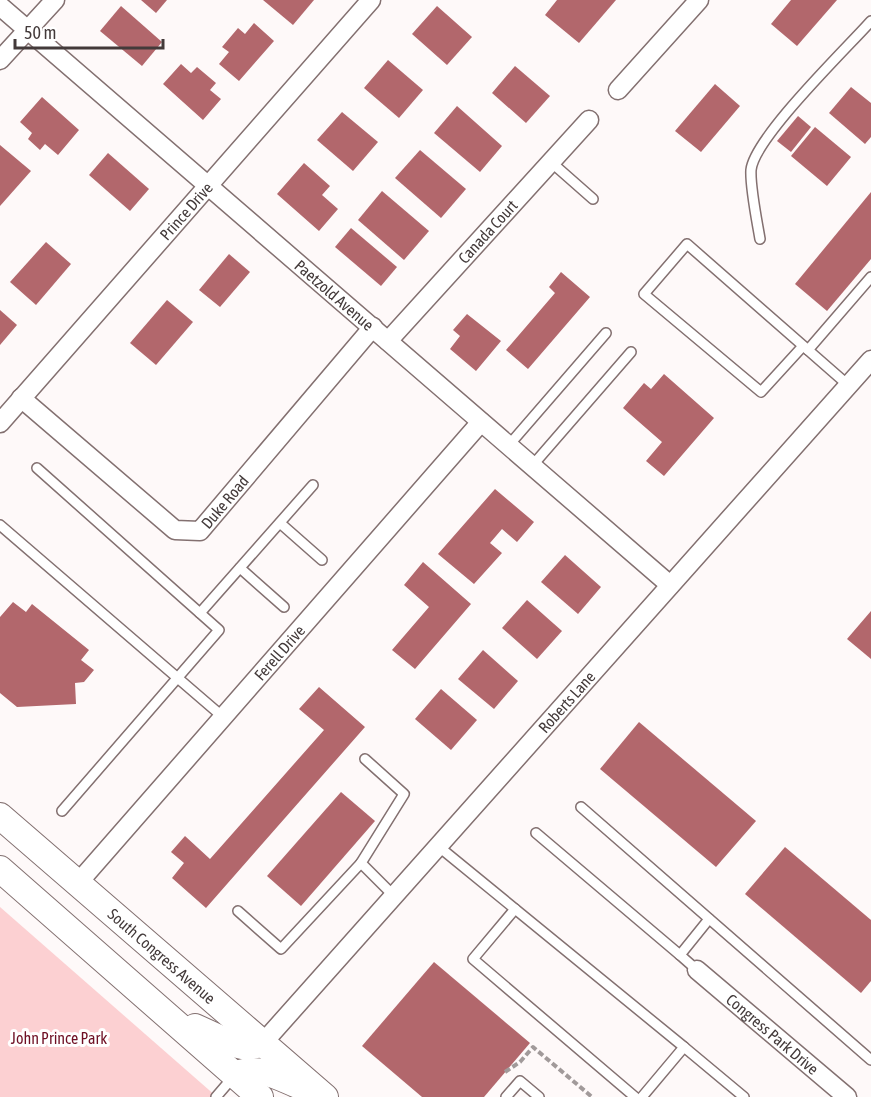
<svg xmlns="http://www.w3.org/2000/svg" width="871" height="1097" font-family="'Asap Condensed',sans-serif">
<rect width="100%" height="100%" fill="#fef9f9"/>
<!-- green -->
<polygon fill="#fcd0d2" points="0,907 217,1097 0,1097"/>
<!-- building -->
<g fill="#b2676c">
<polygon points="141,0 167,0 156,13"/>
<polygon points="263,0 314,0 293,25"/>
<polygon points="557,0 616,0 579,43 545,15"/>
<polygon points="791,0 837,0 797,46 771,24"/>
<polygon points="121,6 162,42 142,66 100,31"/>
<polygon points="437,6 472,37 447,65 412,34"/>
<polygon points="254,23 274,41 239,81 219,64 229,52 222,47 238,28 245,34"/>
<polygon points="388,60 423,90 399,118 364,88"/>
<polygon points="181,64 191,73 197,67 216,83 210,90 221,99 203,120 163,84"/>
<polygon points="515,66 550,96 526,123 492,93"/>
<polygon points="715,84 740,106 701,152 675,131"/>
<polygon points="851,87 871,103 871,137 865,144 829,113"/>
<polygon points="42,97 79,130 58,155 45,144 40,150 28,139 32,133 20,122"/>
<polygon points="457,106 502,146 480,172 434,133"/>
<polygon points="342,112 378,142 353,171 317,140"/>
<polygon points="798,116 811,127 791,152 777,141"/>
<polygon points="815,127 851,157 827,186 791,156"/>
<polygon points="0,145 31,171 0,206"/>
<polygon points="420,150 466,189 441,218 395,178"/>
<polygon points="108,153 149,189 130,211 89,175"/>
<polygon points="304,163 330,186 322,195 338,209 319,231 277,194"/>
<polygon points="382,191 429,231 404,260 358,220"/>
<polygon points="871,192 871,259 827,311 795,284"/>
<polygon points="351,228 397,267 381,286 335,247"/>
<polygon points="46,242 71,264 36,305 10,282"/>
<polygon points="229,254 250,272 220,307 199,290"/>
<polygon points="561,272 590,297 528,369 506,350 555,293 549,287"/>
<polygon points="167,300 193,322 156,365 130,343"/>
<polygon points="0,310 17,325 0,345"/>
<polygon points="467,314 501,341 476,371 450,349 460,336 453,330"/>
<polygon points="664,374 714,418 664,476 646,461 662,442 623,408 644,383 651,389"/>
<polygon points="495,489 534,522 517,542 502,529 490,543 502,553 474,584 438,554"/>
<polygon points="565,555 601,587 578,614 541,582"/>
<polygon points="423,562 471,604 415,669 392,650 429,607 404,585"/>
<polygon points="527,600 562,631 537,659 502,628"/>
<polygon points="13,602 26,612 32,604 89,650 81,660 94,670 84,682 75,683 76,704 17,707 0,693 0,617"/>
<polygon points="871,611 871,659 847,639"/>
<polygon points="483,650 518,681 494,709 458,679"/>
<polygon points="319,687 365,727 206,908 172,878 184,863 171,852 185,836 210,859 324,730 299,709"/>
<polygon points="441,689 477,720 451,750 415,719"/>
<polygon points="639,722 756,821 716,867 600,769"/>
<polygon points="341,792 375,821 301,906 267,876"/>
<polygon points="785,847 871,920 871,981 861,993 745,894"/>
<polygon points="434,962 530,1043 484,1097 422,1097 362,1046"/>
</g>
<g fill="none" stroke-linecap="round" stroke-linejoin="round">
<defs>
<g id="service">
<polyline points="551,162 593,199"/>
<path d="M760 239C757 221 750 187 751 170 754 138 846 49 871 21"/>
<polyline points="803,346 761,392 644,294 687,244 848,385"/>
<polyline points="808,350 871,277"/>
<polyline points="509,445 606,333"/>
<polyline points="532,466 631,352"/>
<polyline points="37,468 219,630 62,811"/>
<polyline points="280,523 322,560"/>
<polyline points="0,525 223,717"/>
<polyline points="240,568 284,607"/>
<polyline points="200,613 313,485"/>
<polyline points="365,759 404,794 361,863 394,896"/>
<polyline points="581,807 871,1060"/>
<polyline points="536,833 680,955"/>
<polyline points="438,846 684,1047"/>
<polyline points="515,909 473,959 635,1097"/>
<polyline points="238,911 281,949 361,863"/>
<polyline points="697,970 680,955 709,919"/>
<polyline points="216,1097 234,1076"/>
<polyline points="506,1097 520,1081 539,1097"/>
<polyline points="642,1097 684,1047 744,1097"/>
</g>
<g id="minor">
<path id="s1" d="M0 6 670 585"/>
<polyline points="0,60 55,0"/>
<polyline points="618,90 699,0"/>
<path id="s2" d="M388 341 589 120"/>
<path id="s3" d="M21 398 175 530 200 531 373 327"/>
<path id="s4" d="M0 423 371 0"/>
<path id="s5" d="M78 883 481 422"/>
<path id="s6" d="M697 970 847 1097"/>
<path id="s7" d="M262 1044 871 360"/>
</g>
<g id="secondary">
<path id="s8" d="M0 816 325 1097"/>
<polyline points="0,869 260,1097"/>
<polyline points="195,1027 230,1043 247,1047 262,1044"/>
<path d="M235 1074C262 1066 276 1076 300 1086"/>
</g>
</defs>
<!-- service casing -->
<use href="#service" stroke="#837070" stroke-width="12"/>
<!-- minor casing -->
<use href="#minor" stroke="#837070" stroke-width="21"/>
<!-- secondary casing -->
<use href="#secondary" stroke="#837070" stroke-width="28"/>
<!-- path -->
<polyline stroke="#a19a9a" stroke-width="4" stroke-dasharray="6 3" stroke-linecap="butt" points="505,1072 520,1062 533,1047 592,1097"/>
<!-- service -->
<use href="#service" stroke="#fff" stroke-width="9"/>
<!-- minor -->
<use href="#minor" stroke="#fff" stroke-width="18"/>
<!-- secondary -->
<use href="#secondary" stroke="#fff" stroke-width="26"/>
</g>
<g text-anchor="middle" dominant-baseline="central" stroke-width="6" stroke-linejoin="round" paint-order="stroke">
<!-- street labels -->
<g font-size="16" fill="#433a3a" stroke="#fff">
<text stroke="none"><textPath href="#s4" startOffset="282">Prince Drive</textPath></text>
<text stroke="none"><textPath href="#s2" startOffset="148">Canada Court</textPath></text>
<text stroke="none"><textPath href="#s1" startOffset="442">Paetzold Avenue</textPath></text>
<text stroke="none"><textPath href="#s3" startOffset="266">Duke Road</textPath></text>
<text stroke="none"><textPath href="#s5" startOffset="306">Ferell Drive</textPath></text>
<text stroke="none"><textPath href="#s7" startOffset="458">Roberts Lane</textPath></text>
<text stroke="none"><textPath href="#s8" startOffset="214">South Congress Avenue</textPath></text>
<text stroke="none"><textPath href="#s6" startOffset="99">Congress Park Drive</textPath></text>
</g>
<!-- park labels -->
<g font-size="16" fill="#6e0f24" stroke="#fff">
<text x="59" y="1038">John Prince Park</text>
</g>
</g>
<!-- scale -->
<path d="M15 39v9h148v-9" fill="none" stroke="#433a3a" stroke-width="3"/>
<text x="24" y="39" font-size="18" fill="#433a3a" stroke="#ffffff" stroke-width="4.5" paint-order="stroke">50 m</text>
</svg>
